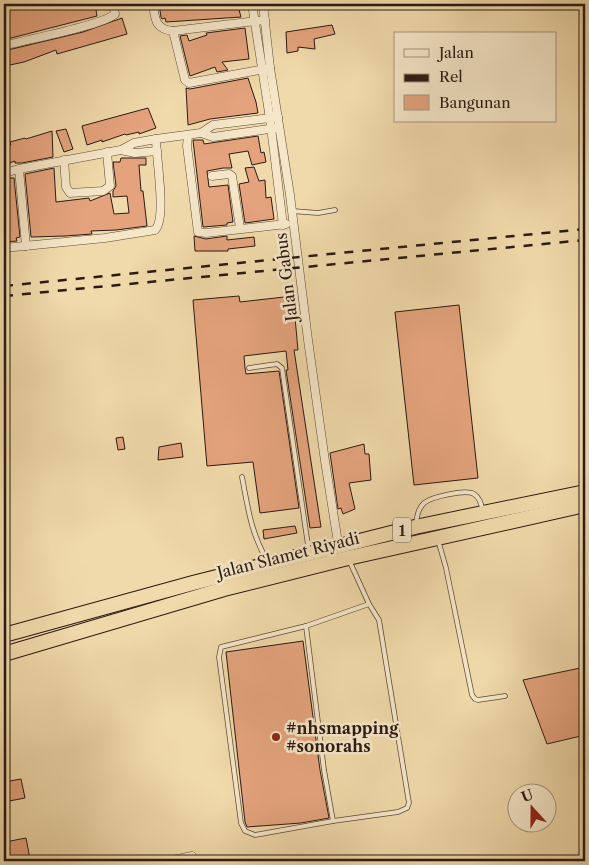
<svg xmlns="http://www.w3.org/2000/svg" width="589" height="865" font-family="'Libre Caslon Text',serif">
<rect width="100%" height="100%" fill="#f0d9aa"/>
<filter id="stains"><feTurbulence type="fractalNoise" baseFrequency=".004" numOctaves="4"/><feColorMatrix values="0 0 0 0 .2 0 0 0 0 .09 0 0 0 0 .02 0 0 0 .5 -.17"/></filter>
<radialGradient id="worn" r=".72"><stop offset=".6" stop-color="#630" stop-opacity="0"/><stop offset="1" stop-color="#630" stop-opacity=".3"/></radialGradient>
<!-- building -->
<g fill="#e4a37d" stroke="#2a1a13">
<polygon points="4,4 95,4 97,16 11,38 8,36 4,27"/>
<polygon points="159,4 196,4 196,7 220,4 221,8 238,6 241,17 166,22 165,18 162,19 161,17"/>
<polygon points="122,18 127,34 57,54 56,50 24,62 5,66 4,49 12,49 83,32"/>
<polygon points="332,25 335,34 314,39 315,49 298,47 298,51 287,53 286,32"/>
<polygon points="245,28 249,59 222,62 228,70 217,72 215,67 190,76 180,36 187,35 189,41 207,35 206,33"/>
<polygon points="248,78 256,102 258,113 210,119 188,125 186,88 190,89"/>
<polygon points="148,108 156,128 139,134 139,132 126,135 125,134 102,142 102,140 87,145 82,126"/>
<polygon points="66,129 73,149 64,152 56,131"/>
<polygon points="52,131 53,157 22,163 15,163 15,161 4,165 4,147 11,145 10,142 25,138 26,139"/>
<polygon points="258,136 261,153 264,152 266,162 252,165 248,151 229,154 232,168 223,168 207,171 209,187 228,185 233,222 227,223 227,225 203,227 193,140 203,140 204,144"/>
<polygon points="121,158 146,158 146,165 139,165 141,191 143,191 147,226 116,230 91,231 92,234 65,236 31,237 25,174 54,168 56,202 89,198 90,201 110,193 114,214 129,213 127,196 113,197 113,191 116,186 113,162 120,162"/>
<polygon points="254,167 259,181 265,180 266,198 271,197 274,219 245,223 239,184 249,182 245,168"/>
<polygon points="4,178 14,178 20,237 16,238 17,241 4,242"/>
<polygon points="194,236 206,239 227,236 227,240 254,237 255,246 228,249 228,251 195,251"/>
<polygon points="239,296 240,302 293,296 298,350 294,350 321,527 310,528 286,370 288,370 286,351 244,356 245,368 246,374 279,371 299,508 260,513 253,462 207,466 193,300"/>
<polygon points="459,305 478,478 414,485 395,312"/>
<polygon points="123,437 125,449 118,450 116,438"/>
<polygon points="181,443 183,457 158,460 159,447"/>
<polygon points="364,444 365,454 369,454 371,480 349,483 355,509 343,514 341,508 338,509 330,453"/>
<polygon points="295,526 297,533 264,539 263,530"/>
<polygon points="303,641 320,770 329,818 301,823 247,827 245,822 226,652"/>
<polygon points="585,667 585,735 547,744 523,680"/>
<polygon points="21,779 25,798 4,802 4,782"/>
<polygon points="26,838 30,859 9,861 5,842"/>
</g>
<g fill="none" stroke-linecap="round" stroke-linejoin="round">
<defs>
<g id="lane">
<polyline points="292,211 318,213 335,210"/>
<polyline points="249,368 277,364 282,368 309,552"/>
<path d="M242 477C248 508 251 534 268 562"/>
<path d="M416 524C417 516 418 509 424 503 431 497 466 489 474 494 480 498 481 504 483 511"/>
<polyline points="438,540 446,568 472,695 475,699 478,700 505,696"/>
<polyline points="349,560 369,604 379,620 409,803 407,808 398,812 333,821 255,835 245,831 241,823 219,657 221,647 306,626 369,604"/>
<polyline points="306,626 324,770 333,821"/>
<polyline points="4,850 5,861"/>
</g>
<g id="street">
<path d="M153 4C155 19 155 29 173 31"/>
<polyline points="252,4 270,119 283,225"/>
<polyline points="263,4 270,68 290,195 308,340 325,461 339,549"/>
<polyline points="265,20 173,31 185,80 189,83 270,68"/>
<path d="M4 40 7 43 11 44C30 39 103 25 115 14L113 4"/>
<polyline points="201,133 213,137 276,128"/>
<polyline points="188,136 187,146 198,232 206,233 286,224"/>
<polyline points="121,150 135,153 157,151"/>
<polyline points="64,160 66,187 70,193 103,191 110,186 107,152"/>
<polyline points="19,169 26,246"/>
<polyline points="4,173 19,169 121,150 134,143 156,139"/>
<polyline points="212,176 229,174 232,176 240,228"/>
<path d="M4 248 105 238 155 230C167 219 156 157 156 139L201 133 213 125 278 117"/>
<polyline points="168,861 192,856"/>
</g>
<g id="highway">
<polyline points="4,635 193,583 415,527 585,492"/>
<polyline points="4,654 224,589 348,558 585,505"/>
</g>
</defs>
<!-- lane casing -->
<use href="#lane" stroke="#5c4a39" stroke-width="5.5"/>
<!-- street casing -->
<use href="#street" stroke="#5c4a39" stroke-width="9"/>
<!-- highway casing -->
<use href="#highway" stroke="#2a1a13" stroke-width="16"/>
<!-- lane -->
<use href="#lane" stroke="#f5e6c8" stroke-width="4"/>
<!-- street -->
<use href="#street" stroke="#f5e6c8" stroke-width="8"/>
<!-- highway -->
<use href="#highway" stroke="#f0d9aa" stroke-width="14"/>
<!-- rail -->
<g stroke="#2a1a13" stroke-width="2.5" stroke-dasharray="9 9" stroke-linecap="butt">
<polyline points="4,286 585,229"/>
<polyline points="4,296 585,240"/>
</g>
</g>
<!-- markers -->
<circle fill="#8f2418" stroke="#f5e6c8" stroke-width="2" cx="276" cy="737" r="5"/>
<g text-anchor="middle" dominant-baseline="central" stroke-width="5" stroke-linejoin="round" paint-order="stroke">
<!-- shield labels -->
<rect fill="#f5e6c8" stroke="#675749" stroke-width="1" x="393" y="517.5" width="18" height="25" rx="4"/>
<g font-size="15" font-weight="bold" fill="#2a1a13">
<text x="402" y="530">1</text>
</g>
<!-- street labels -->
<g font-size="16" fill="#2a1a13" stroke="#f5e6c8">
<text transform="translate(286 277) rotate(-97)">Jalan Gabus</text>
<text transform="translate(288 555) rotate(-14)">Jalan Slamet Riyadi</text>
</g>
<!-- poi labels -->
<g font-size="16" font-weight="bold" fill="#2a1a13" stroke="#f5e6c8" text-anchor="start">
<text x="286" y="728">#nhsmapping<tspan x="286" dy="18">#sonorahs</tspan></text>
</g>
</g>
<!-- margin -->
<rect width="589" height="865" fill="none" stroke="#f0d9aa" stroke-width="20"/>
<rect x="5" y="5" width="579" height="855" fill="none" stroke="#2a1a13" stroke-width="2.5"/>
<rect x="10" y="10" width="569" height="845" fill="none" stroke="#2a1a13"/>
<!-- legend -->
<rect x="394" y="32" width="162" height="90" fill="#f5e6c8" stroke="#a49480"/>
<rect x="404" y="49" width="25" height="8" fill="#f5e6c8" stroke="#a49480"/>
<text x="439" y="58" font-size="15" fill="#2a1a13">Jalan</text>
<rect x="404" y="74" width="25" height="8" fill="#2a1a13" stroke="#a49480"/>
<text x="439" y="82" font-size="15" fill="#2a1a13">Rel</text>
<rect x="404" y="95" width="25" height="15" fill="#e4a37d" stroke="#a49480"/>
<text x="439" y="108" font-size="15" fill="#2a1a13">Bangunan</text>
<!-- north arrow -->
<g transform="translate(532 808) rotate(339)"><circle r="24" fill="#f5e6c8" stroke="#a49480"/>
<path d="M0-4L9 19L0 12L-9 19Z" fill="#8f2418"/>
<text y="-8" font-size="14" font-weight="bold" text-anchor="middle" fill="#2a1a13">U</text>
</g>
<rect width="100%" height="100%" filter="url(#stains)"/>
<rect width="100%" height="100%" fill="url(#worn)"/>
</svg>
